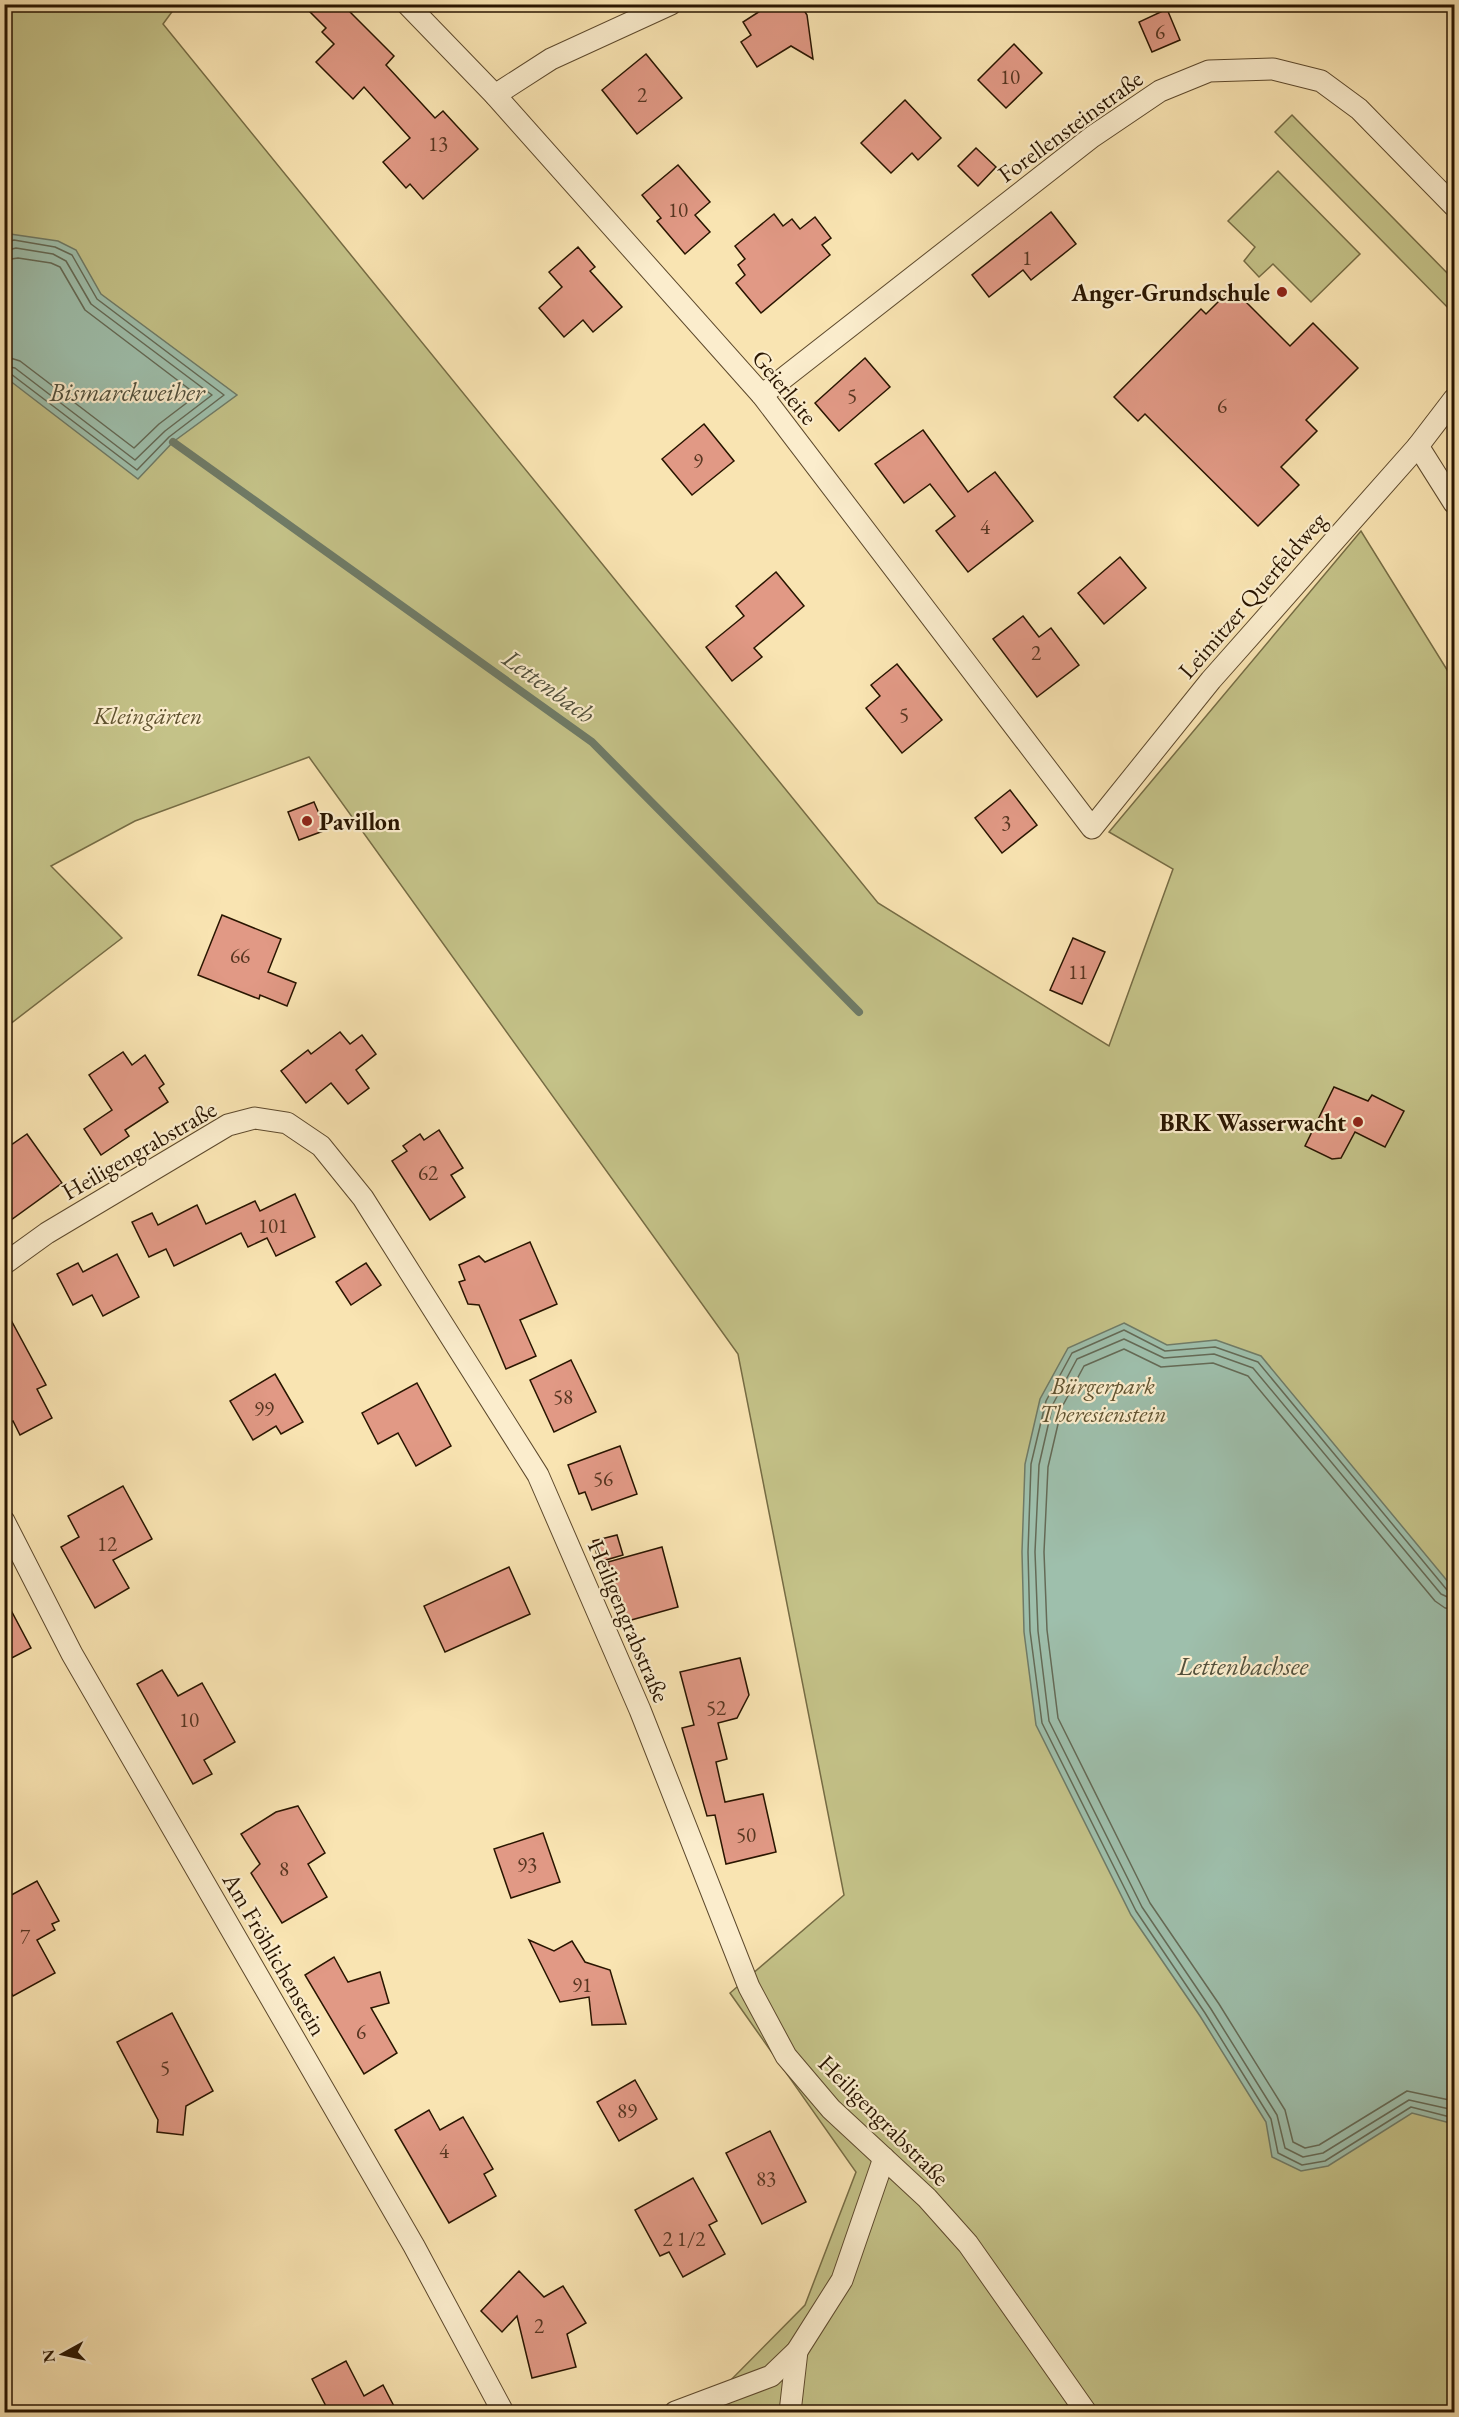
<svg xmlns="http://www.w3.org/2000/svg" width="1459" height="2417" font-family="'EB Garamond',serif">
<rect width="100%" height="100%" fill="#f9e4b2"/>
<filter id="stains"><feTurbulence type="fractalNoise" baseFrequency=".00333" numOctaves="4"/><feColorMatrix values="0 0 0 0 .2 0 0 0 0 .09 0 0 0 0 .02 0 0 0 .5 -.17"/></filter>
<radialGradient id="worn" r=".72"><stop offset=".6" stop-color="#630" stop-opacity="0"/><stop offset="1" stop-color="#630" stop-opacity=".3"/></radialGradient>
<!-- green -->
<g fill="#c4c288" stroke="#766c44" stroke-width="1.5">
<polygon points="5,5 177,5 163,24 878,903 1109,1046 1173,869 1109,832 1361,531 1454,681 1454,2412 712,2412 713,2398 805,2305 856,2172 730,1993 844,1895 738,1354 309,757 135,821 51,866 122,938 5,1028"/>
<polygon points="1292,115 1454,280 1454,314 1275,132"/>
<polygon points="1278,171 1360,254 1311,302 1273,264 1259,277 1244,261 1255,247 1228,221"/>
</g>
<!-- water -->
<g fill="#9ebfac" stroke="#6f7b67" stroke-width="1.5">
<polygon points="10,234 58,241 76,250 101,294 237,395 173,442 138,479 5,377 4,240"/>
<polygon points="1124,1323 1167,1345 1216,1340 1261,1356 1454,1589 1454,2124 1412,2113 1328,2166 1301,2171 1272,2157 1266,2122 1200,2016 1131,1915 1036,1725 1024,1632 1022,1552 1025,1464 1040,1399 1068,1348"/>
</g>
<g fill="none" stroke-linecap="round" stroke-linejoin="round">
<!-- shore -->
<g stroke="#646a56" stroke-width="1.5">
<polyline points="4,243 14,240 55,247 72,255 97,299 224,395 169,437 137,470 11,374 4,373"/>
<polyline points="4,251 16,248 53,254 66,261 91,304 212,395 165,431 135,460 15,368 4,366"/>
<polyline points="4,260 18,258 51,263 60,267 85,310 197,395 159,424 134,448 20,361 4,356"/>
<polyline points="1454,1592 1447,1590 1258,1362 1215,1347 1165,1351 1124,1330 1072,1353 1046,1401 1031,1464 1028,1552 1030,1631 1042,1723 1136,1911 1205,2013 1271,2119 1278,2153 1302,2165 1325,2161 1411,2107 1454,2118"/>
<polyline points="1454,1600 1441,1594 1253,1368 1214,1354 1164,1358 1124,1339 1077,1359 1053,1404 1039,1465 1035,1552 1038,1631 1049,1721 1142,1907 1211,2009 1277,2115 1285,2148 1303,2157 1323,2153 1409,2100 1454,2110"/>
<polyline points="1454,1609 1445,1608 1435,1601 1248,1376 1213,1363 1161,1367 1124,1349 1084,1366 1062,1407 1048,1467 1044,1552 1047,1630 1058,1718 1150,1903 1219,2004 1285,2110 1293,2142 1305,2148 1319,2145 1407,2091 1454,2101"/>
</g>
<!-- stream -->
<polyline stroke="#6f7b67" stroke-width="8" points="173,442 592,742 859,1012"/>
</g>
<!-- building -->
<g fill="#e19985" stroke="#291500" stroke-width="1.5">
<polygon points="302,4 342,4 394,56 386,65 435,118 443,111 478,149 423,199 410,184 406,188 383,162 410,138 364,87 353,99 316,62 334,44 322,32 326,28"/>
<polygon points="771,4 800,4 807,15 813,59 791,46 757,67 741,42 751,35 743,22"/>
<polygon points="1167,9 1180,40 1152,52 1139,22"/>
<polygon points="1014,44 1042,73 1006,108 978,80"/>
<polygon points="646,54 682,98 637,134 602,90"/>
<polygon points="905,100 941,138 918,160 912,153 891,173 861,143"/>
<polygon points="976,148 996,167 978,186 958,166"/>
<polygon points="678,165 710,202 695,215 710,232 685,254 657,221 661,218 642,195"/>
<polygon points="1051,212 1076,244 1031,280 1023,270 989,297 972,275"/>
<polygon points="774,214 783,226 792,219 800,229 815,217 831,238 822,245 830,255 761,313 736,283 745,275 738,265 745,259 735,246"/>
<polygon points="578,247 595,267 590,271 622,307 593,332 583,320 564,337 539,308 562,287 549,272"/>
<polygon points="1232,288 1290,346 1313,323 1358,368 1306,420 1317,431 1281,467 1299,485 1258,526 1145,414 1138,421 1114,397 1201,309 1206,314"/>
<polygon points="865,358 890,387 839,431 815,403"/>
<polygon points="704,424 734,461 692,495 662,459"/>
<polygon points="923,430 968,492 995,472 1033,521 968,572 936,531 955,516 930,484 904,503 875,464"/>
<polygon points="1120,557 1146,588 1104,624 1078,593"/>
<polygon points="776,572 804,606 754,648 762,657 732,681 706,647 744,616 736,606"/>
<polygon points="1023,616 1039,637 1051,628 1079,665 1037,697 993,639"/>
<polygon points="897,664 942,720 902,753 866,708 880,696 871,685"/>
<polygon points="1010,790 1037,825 1002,853 975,818"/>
<polygon points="314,802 326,830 299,840 288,812"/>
<polygon points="222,915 281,939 268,972 296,983 287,1006 260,995 259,999 198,975"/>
<polygon points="1073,938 1105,952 1082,1004 1050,990"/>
<polygon points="340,1032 350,1044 362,1035 376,1054 356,1070 369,1088 348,1104 331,1083 306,1103 281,1071 308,1050 311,1054"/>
<polygon points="123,1052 132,1065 145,1055 164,1084 159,1088 168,1102 125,1130 129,1136 101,1155 84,1129 112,1110 89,1075"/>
<polygon points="1334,1087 1368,1101 1372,1095 1404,1111 1385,1147 1355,1132 1341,1158 1332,1159 1305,1146"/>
<polygon points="439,1130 463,1168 451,1175 465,1197 430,1220 392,1161 407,1151 403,1146 420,1134 424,1140"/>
<polygon points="27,1134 62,1183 4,1225 4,1150"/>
<polygon points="295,1194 315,1237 276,1256 267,1238 248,1247 241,1233 174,1266 166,1249 149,1257 132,1222 152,1213 158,1225 197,1205 206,1224 255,1201 260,1211"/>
<polygon points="530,1242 557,1304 520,1320 536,1356 506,1369 479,1305 468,1304 459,1282 465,1280 459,1265 479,1256 485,1262"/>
<polygon points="117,1254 139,1297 103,1316 92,1295 73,1305 57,1274 78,1263 83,1272"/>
<polygon points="366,1263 381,1285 351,1305 336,1282"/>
<polygon points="4,1307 46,1385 37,1389 52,1418 20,1435 13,1421 4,1425"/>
<polygon points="571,1360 596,1412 554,1432 530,1380"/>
<polygon points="275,1374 303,1422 281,1434 276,1426 253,1440 230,1401"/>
<polygon points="417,1383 451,1446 416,1466 398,1433 378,1444 362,1413"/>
<polygon points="620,1446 637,1494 592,1510 585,1492 579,1494 568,1465"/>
<polygon points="123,1486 152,1539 113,1560 129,1588 95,1608 61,1547 79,1537 68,1516"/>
<polygon points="617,1535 623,1555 599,1562 593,1541"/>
<polygon points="662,1547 678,1607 624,1622 608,1562"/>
<polygon points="509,1567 530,1614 445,1652 424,1606"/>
<polygon points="4,1597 31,1648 4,1662"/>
<polygon points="740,1658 749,1695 737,1718 718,1723 727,1759 716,1762 725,1802 763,1794 776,1852 726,1864 715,1815 707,1816 682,1728 694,1725 680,1672"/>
<polygon points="162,1670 178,1696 202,1683 235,1742 204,1760 212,1774 193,1784 137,1684"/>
<polygon points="298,1806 325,1853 308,1864 327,1897 282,1923 251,1873 260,1864 241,1834 276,1812"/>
<polygon points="543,1833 560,1882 511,1898 494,1849"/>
<polygon points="37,1881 59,1921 52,1924 55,1930 37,1940 55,1973 13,1996 4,1981 4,1899"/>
<polygon points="529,1940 554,1951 572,1941 585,1962 610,1970 626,2024 592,2025 589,1997 560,2002"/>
<polygon points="334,1957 348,1982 380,1972 389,2003 371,2008 397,2053 364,2074 305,1975"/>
<polygon points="172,2013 213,2091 186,2106 183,2135 157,2132 158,2120 117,2042"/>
<polygon points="635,2080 657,2119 619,2141 597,2102"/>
<polygon points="429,2110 440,2130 463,2117 493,2169 484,2174 496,2196 449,2223 395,2130"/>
<polygon points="770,2131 806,2202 762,2224 726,2153"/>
<polygon points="693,2178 717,2221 709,2225 725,2254 683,2277 669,2252 660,2256 635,2210"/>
<polygon points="519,2271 544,2297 563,2286 586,2323 567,2334 576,2367 532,2378 517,2316 502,2332 481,2311"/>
<polygon points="346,2361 364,2396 383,2385 397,2412 329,2412 312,2379"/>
</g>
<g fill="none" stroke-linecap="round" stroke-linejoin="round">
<defs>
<g id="street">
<polyline points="407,4 495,95 762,395 1092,828 1211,680 1418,446 1454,399"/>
<polyline points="495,95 551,59 671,4"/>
<polyline points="762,395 1092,137 1160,91 1209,71 1273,69 1321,81 1359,109 1454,206"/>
<polyline points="1418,446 1454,503"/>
<polyline points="4,1264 47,1233 228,1125 255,1118 287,1123 321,1146 363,1198 538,1475 640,1710 749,1987 786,2056 831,2109 927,2198 968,2244 1086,2412"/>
<polyline points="4,1521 72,1654 414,2246 503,2412"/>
<polyline points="675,2412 771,2376 797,2351 842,2280 884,2158"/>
<polyline points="790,2412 797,2351"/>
</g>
</defs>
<!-- street casing -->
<use href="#street" stroke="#5d492c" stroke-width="23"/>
<!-- street -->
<use href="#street" stroke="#fbedcd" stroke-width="21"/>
</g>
<!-- markers -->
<g fill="#8f2418" stroke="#fbedcd" stroke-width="2">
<circle cx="1282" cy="292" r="6"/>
<circle cx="307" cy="821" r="6"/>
<circle cx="1358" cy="1122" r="6"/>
</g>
<g text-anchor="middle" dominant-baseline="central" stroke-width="4.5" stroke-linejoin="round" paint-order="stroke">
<!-- number labels -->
<g font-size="21" fill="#573621">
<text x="1160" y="31">6</text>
<text x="1010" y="76">10</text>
<text x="642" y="94">2</text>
<text x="438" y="143">13</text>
<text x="678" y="209">10</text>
<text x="1027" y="257">1</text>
<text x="852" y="395">5</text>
<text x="1222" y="405">6</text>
<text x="698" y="460">9</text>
<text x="985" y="526">4</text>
<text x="1036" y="652">2</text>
<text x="904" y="714">5</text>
<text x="1006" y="822">3</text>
<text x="240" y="955">66</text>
<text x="1078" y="971">11</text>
<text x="428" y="1172">62</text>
<text x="273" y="1225">101</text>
<text x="563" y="1396">58</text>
<text x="264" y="1408">99</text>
<text x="603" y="1478">56</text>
<text x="107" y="1543">12</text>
<text x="716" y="1707">52</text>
<text x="189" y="1719">10</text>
<text x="746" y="1834">50</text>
<text x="527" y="1864">93</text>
<text x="284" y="1868">8</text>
<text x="25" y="1936">7</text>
<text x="582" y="1984">91</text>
<text x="361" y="2031">6</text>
<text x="165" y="2067">5</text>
<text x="627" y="2110">89</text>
<text x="444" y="2150">4</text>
<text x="766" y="2178">83</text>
<text x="684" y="2238">2 1/2</text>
<text x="539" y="2325">2</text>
</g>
<!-- street labels -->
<g font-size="24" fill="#291500" stroke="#fbedcd">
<text transform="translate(1070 126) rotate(-36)">Forellensteinstraße</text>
<text transform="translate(785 387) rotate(51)">Geierleite</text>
<text transform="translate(1252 595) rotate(-49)">Leimitzer Querfeldweg</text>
<text transform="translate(139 1150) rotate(-30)">Heiligengrabstraße</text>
<text transform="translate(629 1621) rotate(67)">Heiligengrabstraße</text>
<text transform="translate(275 1954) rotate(60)">Am Fröhlichenstein</text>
<text transform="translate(884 2120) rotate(45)">Heiligengrabstraße</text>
</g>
<!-- poi labels -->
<g font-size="24" font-weight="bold" fill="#291500" stroke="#fbedcd" text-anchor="end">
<text x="1270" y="292">Anger-Grundschule</text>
<text x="319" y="821" text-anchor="start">Pavillon</text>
<text x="1346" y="1122">BRK Wasserwacht</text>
</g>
<!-- park labels -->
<g font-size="24" font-style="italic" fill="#5f5230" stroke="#fbedcd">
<text x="148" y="715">Kleingärten</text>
<text x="1103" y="1385">Bürgerpark<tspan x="1103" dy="28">Theresienstein</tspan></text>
</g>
<!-- water labels -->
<g font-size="26" font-style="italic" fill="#52503c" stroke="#fbedcd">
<text x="127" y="392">Bismarckweiher</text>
<text transform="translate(549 686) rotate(36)">Lettenbach</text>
<text x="1243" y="1666">Lettenbachsee</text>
</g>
</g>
<!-- margin -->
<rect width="1459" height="2417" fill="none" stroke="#f9e4b2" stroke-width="24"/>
<rect x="6" y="6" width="1447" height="2405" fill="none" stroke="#291500" stroke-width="3"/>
<rect x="12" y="12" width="1435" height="2393" fill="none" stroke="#291500" stroke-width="1.5"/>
<!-- north arrow -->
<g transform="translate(63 2354) rotate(262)" stroke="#fbedcd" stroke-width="4.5" paint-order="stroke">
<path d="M0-4.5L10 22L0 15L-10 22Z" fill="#291500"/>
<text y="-9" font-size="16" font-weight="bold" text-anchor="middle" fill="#291500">N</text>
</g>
<rect width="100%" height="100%" filter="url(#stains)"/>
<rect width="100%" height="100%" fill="url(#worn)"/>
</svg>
